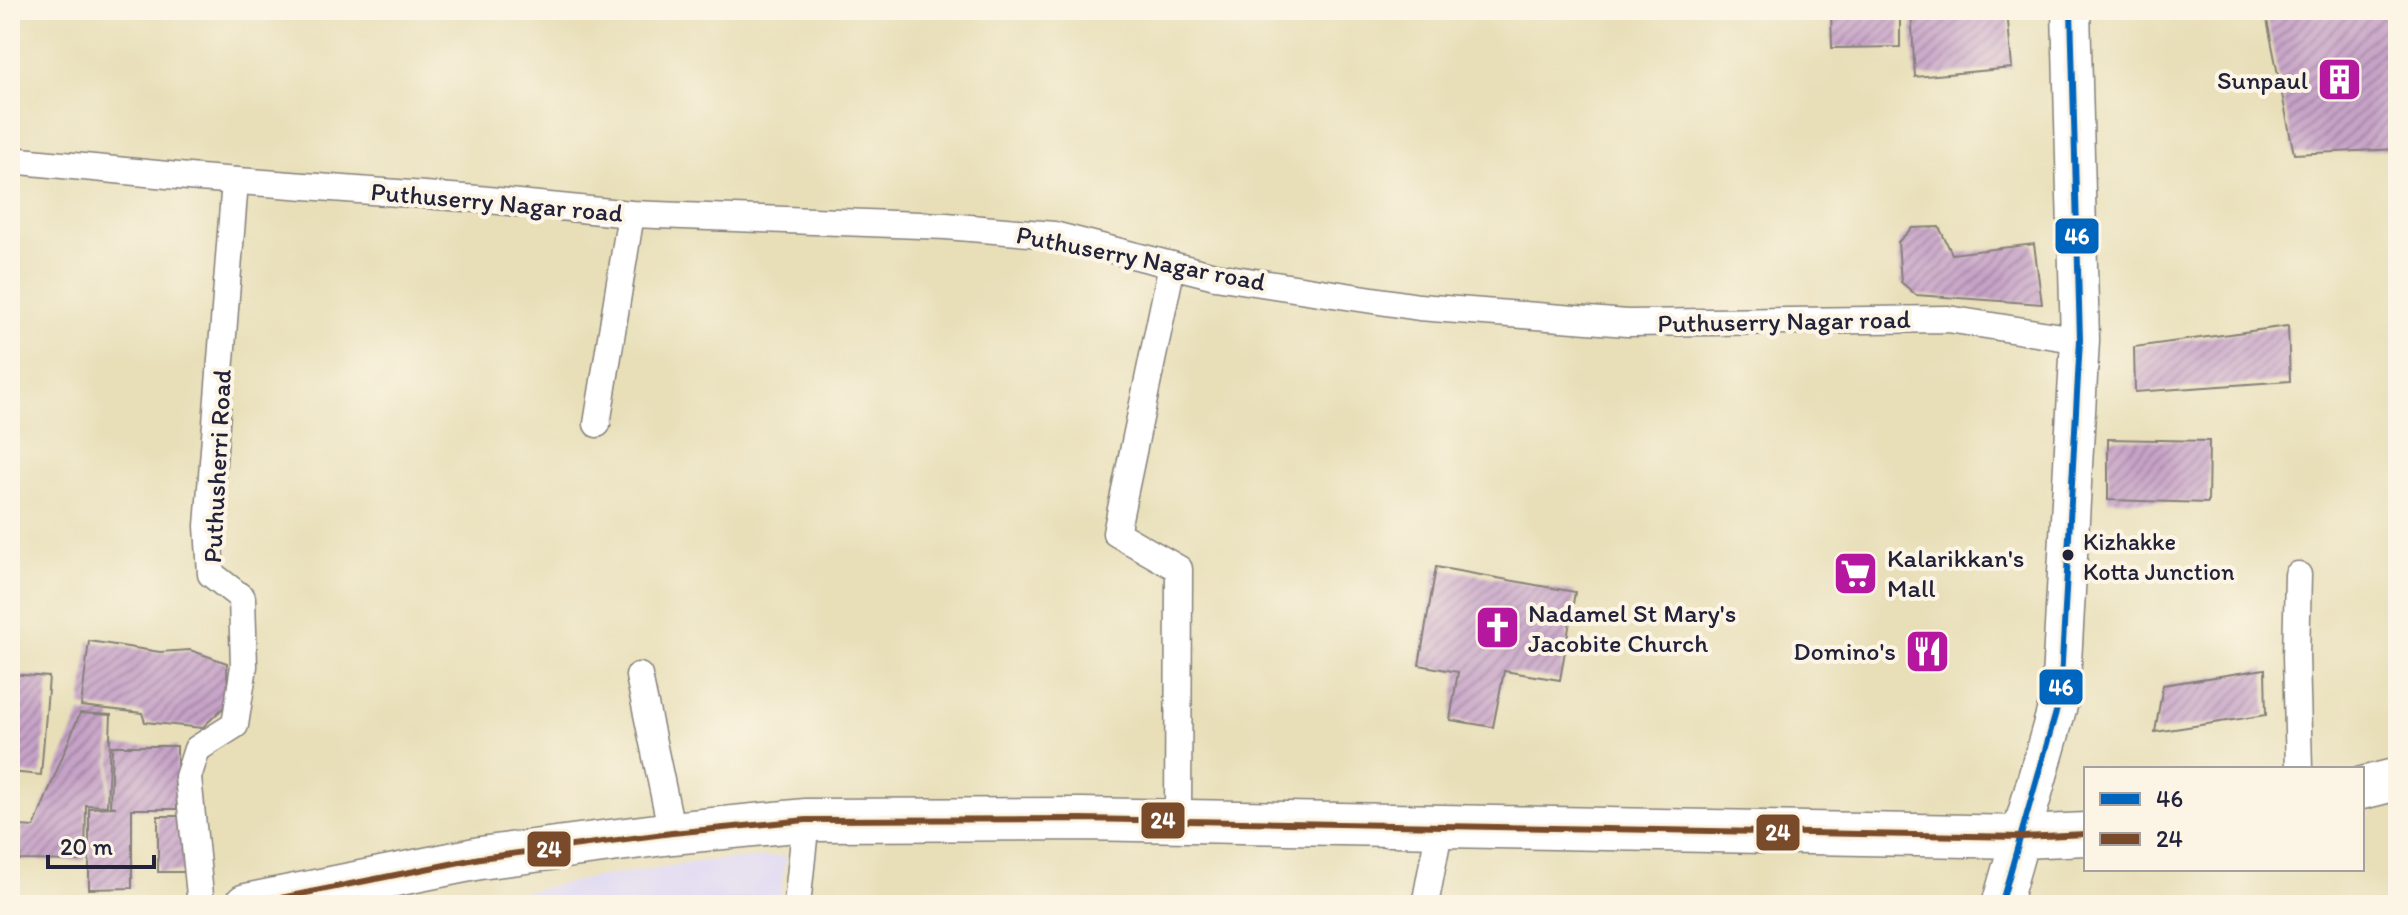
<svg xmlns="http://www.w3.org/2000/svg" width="2408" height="915" font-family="Itim,sans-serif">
<defs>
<pattern id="building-hatch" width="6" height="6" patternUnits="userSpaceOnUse" patternTransform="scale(2)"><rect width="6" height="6" fill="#c6a2c7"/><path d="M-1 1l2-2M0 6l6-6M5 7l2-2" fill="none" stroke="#a084a3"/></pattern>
</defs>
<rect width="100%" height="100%" fill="#fcf5e5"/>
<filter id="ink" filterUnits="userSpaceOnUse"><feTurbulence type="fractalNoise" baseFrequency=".0125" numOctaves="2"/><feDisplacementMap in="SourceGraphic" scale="16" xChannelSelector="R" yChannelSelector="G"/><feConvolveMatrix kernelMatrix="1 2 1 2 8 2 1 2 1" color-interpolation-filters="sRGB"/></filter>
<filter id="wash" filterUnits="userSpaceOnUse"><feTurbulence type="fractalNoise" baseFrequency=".006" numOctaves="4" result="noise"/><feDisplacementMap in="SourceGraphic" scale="32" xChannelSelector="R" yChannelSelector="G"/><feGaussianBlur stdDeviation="1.8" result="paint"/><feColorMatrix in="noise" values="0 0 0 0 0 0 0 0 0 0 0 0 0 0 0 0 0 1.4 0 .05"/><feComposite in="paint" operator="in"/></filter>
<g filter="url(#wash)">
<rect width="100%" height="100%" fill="#e8dfb9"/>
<!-- built -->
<polygon fill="#dcd6f6" points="786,856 779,905 458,905 597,877 704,861"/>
<g id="blocks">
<!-- building -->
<g fill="url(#building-hatch)">
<polygon points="1538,10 1577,10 1577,12 1539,18"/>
<polygon points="1831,10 1900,10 1900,47 1832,48"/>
<polygon points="1911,10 2007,10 2012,68 1915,77"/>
<polygon points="2265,10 2398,10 2398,149 2294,154"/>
<polygon points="1939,227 1952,254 2034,244 2042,304 1916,295 1901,282 1898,242 1912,228"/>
<polygon points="2288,326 2290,381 2135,392 2134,347"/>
<polygon points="2108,439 2209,441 2208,503 2108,500"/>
<polygon points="1436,567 1575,592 1560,680 1504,671 1493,727 1450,720 1458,672 1419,665"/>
<polygon points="89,641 160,652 190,650 227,663 228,703 202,728 145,722 142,713 81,706"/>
<polygon points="2265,669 2266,715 2155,732 2163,685"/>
<polygon points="10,674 49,677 41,775 10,772"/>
<polygon points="80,713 111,715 107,806 86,805 85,861 20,860 21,826 34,827"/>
<polygon points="112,746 177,746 177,809 132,809 132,888 89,889 89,808 116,807 110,806"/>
<rect x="158" y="816" width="26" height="56"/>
<polygon points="758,897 759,905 721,905 720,903"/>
<polygon points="2160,900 2174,905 2110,905 2110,901"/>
</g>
</g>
</g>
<g filter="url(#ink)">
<use href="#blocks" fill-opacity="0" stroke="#85807a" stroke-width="2"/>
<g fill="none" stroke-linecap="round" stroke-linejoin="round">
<defs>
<g id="minor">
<polyline points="10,160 199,178 478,199 631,214 946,226 1054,235 1215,276 1419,307 1627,323 1948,319 2080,340"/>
<polyline points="1172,265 1116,533 1179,569 1178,821"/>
<polyline points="597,424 631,214"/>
<polyline points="2298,575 2296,656 2299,769"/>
<polyline points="639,676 672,833"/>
<polyline points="201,905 188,777 197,749 235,725 244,666 242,598 211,574 208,526 235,181"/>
<polyline points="797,905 806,820"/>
<polyline points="1425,905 1440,826"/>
</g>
<polyline id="secondary" points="2001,905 2060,698 2080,340 2071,10"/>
<g id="primary">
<polyline points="2362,788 2398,779"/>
<polyline points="246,905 480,858 672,833 806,820 1081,819 2022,837 2086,834"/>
</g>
</defs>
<!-- minor casing -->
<use href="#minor" stroke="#85807a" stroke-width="29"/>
<!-- secondary casing -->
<use href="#secondary" stroke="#85807a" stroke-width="41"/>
<!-- primary casing -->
<use href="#primary" stroke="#85807a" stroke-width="45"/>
<!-- minor -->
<use href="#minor" stroke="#fff" stroke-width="26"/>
<!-- secondary -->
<use href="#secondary" stroke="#fff" stroke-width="38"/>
<!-- primary -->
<use href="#primary" stroke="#fff" stroke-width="42"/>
<defs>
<polyline id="bus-1" points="2001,905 2060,698 2080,340 2071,10"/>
<polyline id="bus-2" points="246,905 480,858 672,833 806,820 1081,819 2022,837 2086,834"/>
</defs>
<!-- bus-1 casing -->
<use href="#bus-1" stroke="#fcf5e5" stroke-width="12"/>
<!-- bus-2 casing -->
<use href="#bus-2" stroke="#fcf5e5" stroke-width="12"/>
<!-- bus-1 -->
<use href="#bus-1" stroke="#0065bd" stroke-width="6"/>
<!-- bus-2 -->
<use href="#bus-2" stroke="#7a4b2a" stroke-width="6"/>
</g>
</g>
<!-- icons -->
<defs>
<symbol id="building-square" viewBox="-11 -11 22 22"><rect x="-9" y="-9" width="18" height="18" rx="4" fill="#b5179e" stroke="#fcf5e5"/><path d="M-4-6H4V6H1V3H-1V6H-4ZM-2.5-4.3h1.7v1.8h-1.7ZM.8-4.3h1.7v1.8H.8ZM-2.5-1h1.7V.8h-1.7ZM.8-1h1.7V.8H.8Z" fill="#fff"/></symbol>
<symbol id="supermarket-square" viewBox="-11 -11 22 22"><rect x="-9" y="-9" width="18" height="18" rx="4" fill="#b5179e" stroke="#fcf5e5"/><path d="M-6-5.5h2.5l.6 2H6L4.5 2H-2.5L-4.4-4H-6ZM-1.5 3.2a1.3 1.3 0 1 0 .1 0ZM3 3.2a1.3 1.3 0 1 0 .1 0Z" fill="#fff"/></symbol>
<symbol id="church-square" viewBox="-11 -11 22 22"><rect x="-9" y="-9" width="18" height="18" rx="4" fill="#b5179e" stroke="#fcf5e5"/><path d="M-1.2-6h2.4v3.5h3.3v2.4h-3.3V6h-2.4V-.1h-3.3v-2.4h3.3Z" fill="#fff"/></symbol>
<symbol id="restaurant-square" viewBox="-11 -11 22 22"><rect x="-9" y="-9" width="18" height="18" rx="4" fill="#b5179e" stroke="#fcf5e5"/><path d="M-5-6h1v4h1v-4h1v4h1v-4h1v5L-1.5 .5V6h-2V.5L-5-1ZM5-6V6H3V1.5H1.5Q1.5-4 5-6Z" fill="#fff"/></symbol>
</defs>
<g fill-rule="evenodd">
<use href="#building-square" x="2314" y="54" width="51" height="51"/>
<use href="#supermarket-square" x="1830" y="548" width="51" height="51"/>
<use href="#church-square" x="1472" y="602" width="51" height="51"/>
<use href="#restaurant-square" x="1902" y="626" width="51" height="51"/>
</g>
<!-- markers -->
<circle fill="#22223b" stroke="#fcf5e5" stroke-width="3" cx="2068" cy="555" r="7"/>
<g text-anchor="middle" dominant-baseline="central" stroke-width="8" stroke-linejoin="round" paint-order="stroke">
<!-- bus labels -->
<g font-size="24" fill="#22223b" stroke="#fcf5e5" text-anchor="start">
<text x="2083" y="541">Kizhakke<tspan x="2083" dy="30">Kotta Junction</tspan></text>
</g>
<!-- poi labels -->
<g font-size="26" fill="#22223b" stroke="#fcf5e5" text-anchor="end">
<text x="2308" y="80">Sunpaul</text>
<text x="1887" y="558" text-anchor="start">Kalarikkan's<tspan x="1887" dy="30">Mall</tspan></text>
<text x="1528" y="613" text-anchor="start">Nadamel St Mary's<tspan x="1528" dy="30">Jacobite Church</tspan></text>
<text x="1896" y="651">Domino's</text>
</g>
<!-- street labels -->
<g font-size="26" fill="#22223b" stroke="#fcf5e5">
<text transform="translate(497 202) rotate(5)">Puthuserry Nagar road</text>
<text transform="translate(1141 258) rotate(11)">Puthuserry Nagar road</text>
<text transform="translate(1784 321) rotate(-1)">Puthuserry Nagar road</text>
<text transform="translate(217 466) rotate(-87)">Puthusherri Road</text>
</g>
</g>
<g stroke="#fcf5e5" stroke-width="3">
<rect x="2054" y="217" width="46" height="38" rx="8" fill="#0065bd"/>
<rect x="2038" y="668" width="46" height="38" rx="8" fill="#0065bd"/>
<rect x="1140" y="801" width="46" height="39" rx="8" fill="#7a4b2a"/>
<rect x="1755" y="813" width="46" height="39" rx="8" fill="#7a4b2a"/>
<rect x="526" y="830" width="46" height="38" rx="8" fill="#7a4b2a"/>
</g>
<g font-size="22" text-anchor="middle" font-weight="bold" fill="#fff">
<text x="2077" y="244">46</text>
<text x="2061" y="695">46</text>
<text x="1163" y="828">24</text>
<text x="1778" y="840">24</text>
<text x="549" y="857">24</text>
</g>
<!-- margin -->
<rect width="2408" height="915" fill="none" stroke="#fcf5e5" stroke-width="40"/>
<!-- legend -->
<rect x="2084" y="767" width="280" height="104" fill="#fcf5e5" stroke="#a5a1a1" stroke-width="2"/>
<rect x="2100" y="793" width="40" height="12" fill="#0065bd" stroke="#a5a1a1" stroke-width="2"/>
<text x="2156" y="807" font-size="24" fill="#22223b">46</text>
<rect x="2100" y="833" width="40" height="12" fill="#7a4b2a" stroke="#a5a1a1" stroke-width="2"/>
<text x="2156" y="847" font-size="24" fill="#22223b">24</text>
<!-- scale -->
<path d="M48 855v12h106v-12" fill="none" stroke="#22223b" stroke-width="4"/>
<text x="60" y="855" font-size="24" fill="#22223b" stroke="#fcf5e5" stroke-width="6" paint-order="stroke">20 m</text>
</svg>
